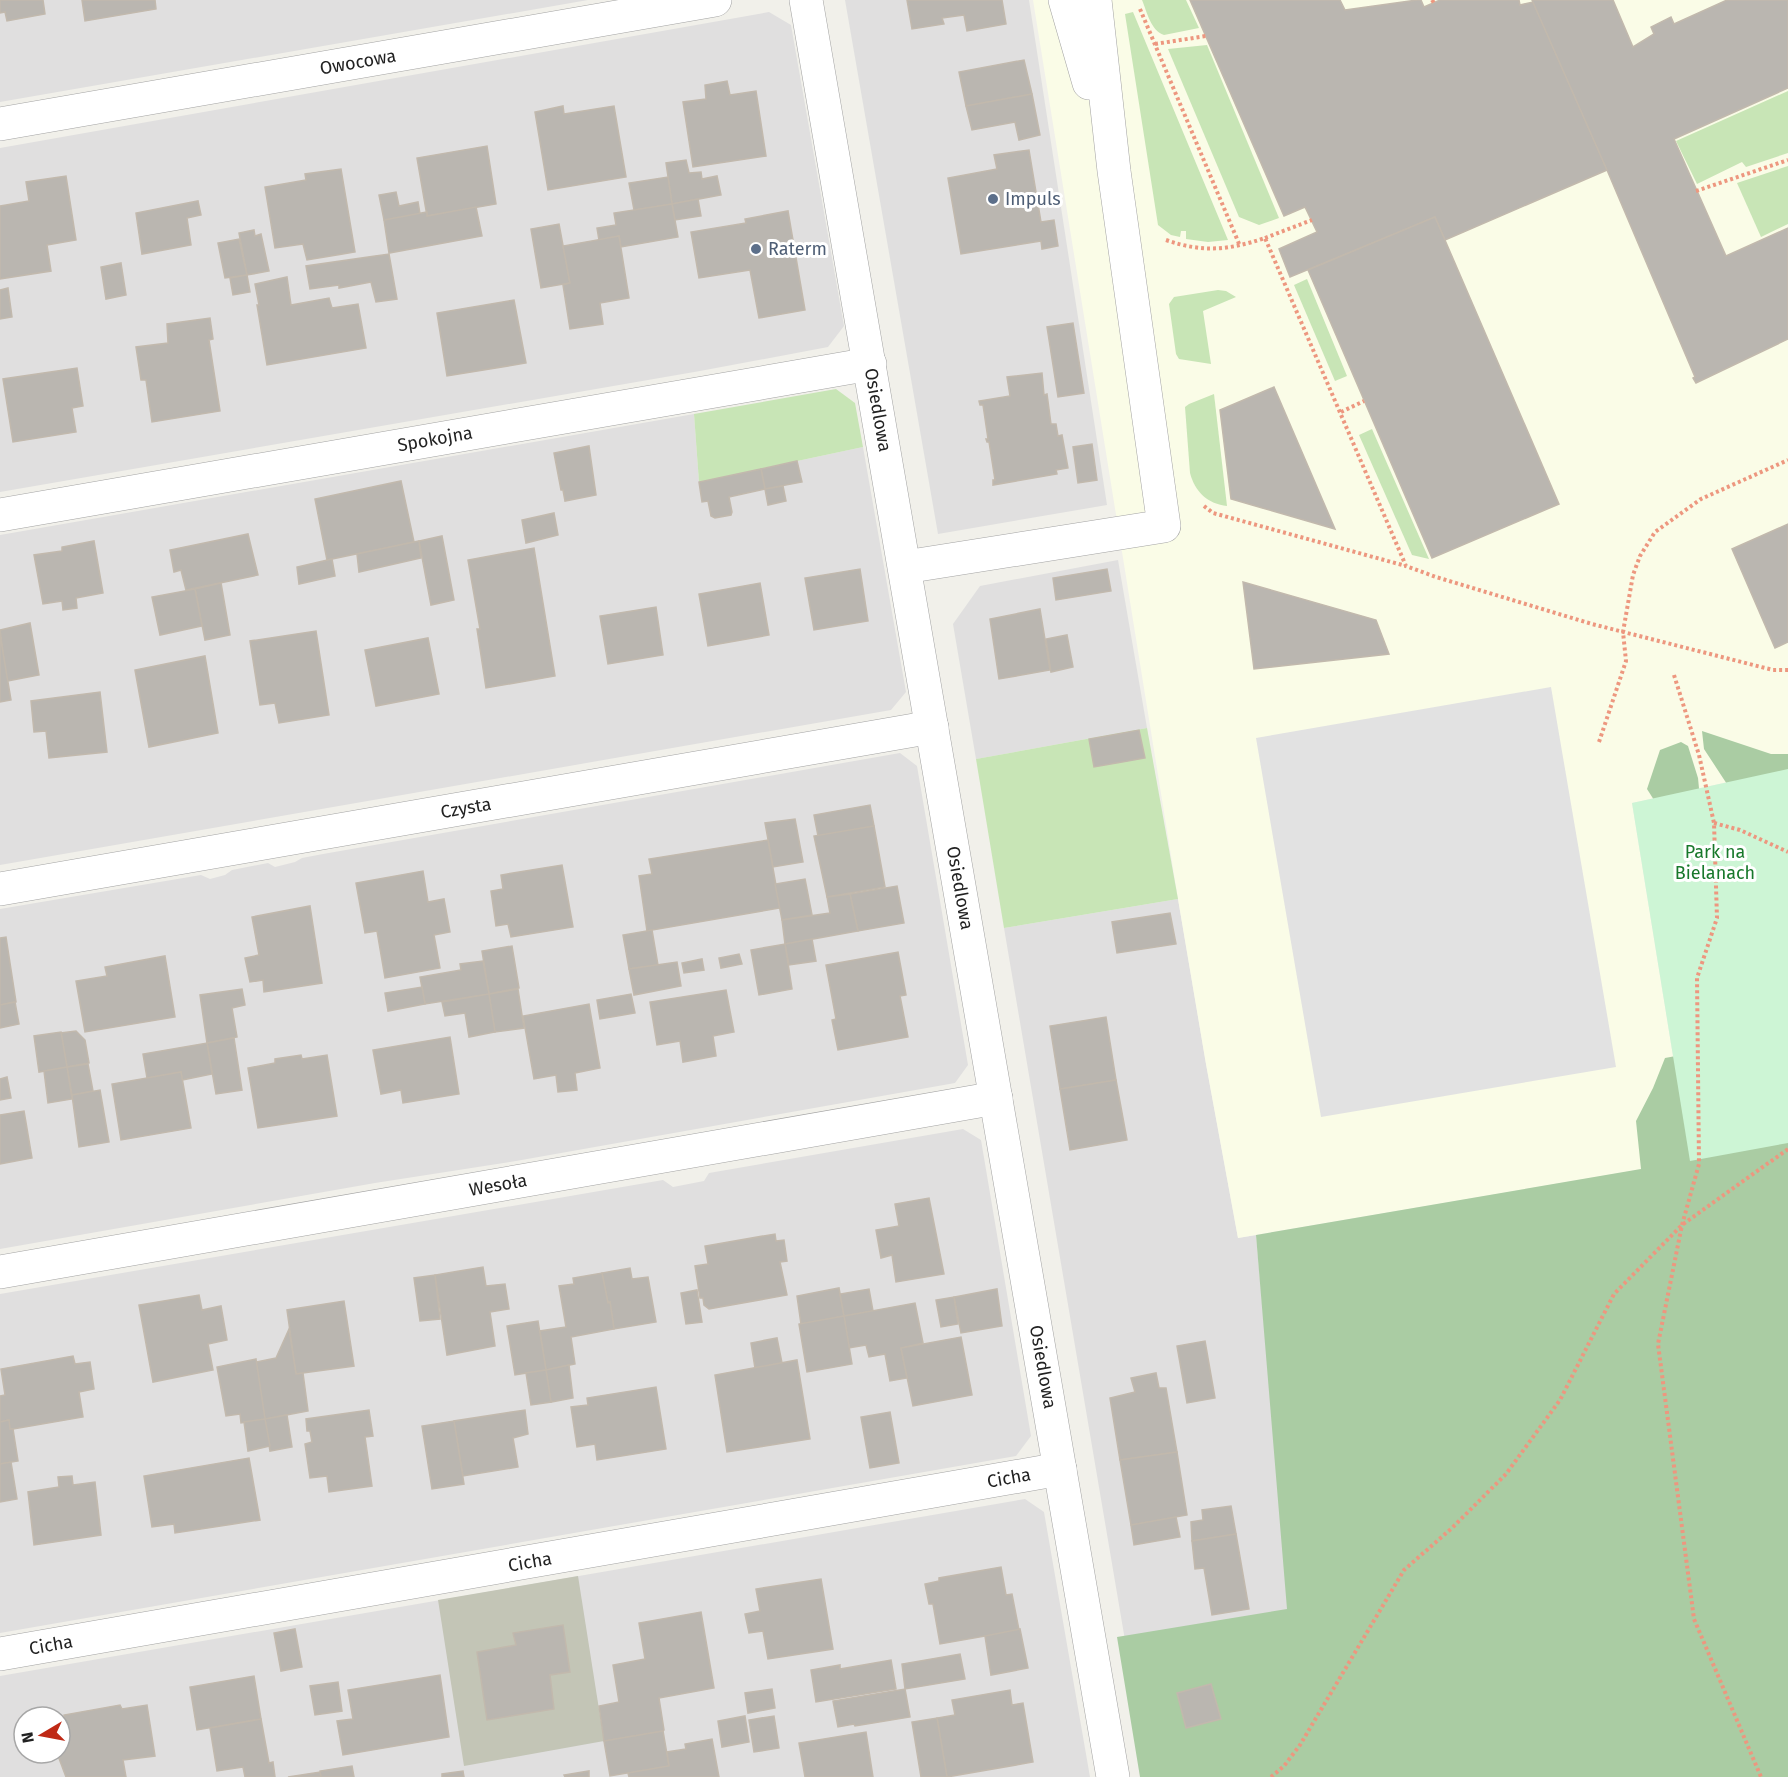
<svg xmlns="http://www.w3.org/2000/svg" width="1788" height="1777" font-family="'Fira Sans',sans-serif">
<rect width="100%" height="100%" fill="#f1f0ea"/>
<!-- residential -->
<g fill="#e0dfdf" fill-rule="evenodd">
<polygon points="0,0 588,0 0,102"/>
<polygon points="845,0 1029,0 1107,505 938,534"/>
<polygon points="769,12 791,25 844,326 828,347 700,371 0,492 0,148"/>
<polygon points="694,414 699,482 863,447 906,692 891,710 0,865 0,535"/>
<polygon points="1118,560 1147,728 976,759 953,624 980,586"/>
<polygon points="900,753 917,766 968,1065 955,1083 516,1161 375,1183 0,1249 0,909 201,875 210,879 225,875 232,870 268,863 275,867 295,862 302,858 323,854"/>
<polygon points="1178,899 1206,1064 1238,1238 1256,1235 1291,1626 1127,1652 1004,928"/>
<polygon points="963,1129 981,1140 1031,1436 1016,1456 0,1633 0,1294 663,1180 673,1187 704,1181 709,1173"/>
<path d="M1025 1499 1044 1512 1090 1777H0V1676ZM24 1717H60V1753H24Z"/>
</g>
<!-- education -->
<polygon fill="#fafce7" points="1033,0 1788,0 1788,769 1632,803 1690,1161 1238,1238 1206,1064 1178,899"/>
<!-- construction -->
<polygon fill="#c3c5b6" points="578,1576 604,1741 464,1766 438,1600"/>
<!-- grass -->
<g fill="#c8e5b6">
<path d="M1142 0H1186L1199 28 1164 35C1151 31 1147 12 1142 0Z"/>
<polygon points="1133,12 1228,240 1208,242 1186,239 1186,231 1181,231 1180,237 1171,235 1158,225 1125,14"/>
<polygon points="1207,45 1279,218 1259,225 1239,217 1168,49"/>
<polygon points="1788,91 1788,153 1746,167 1742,162 1697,184 1676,141"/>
<polygon points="1788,166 1788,224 1761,237 1737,183"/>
<polygon points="1307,279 1347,376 1335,381 1294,285"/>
<polygon points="1218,290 1226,291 1236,297 1203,311 1211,364 1179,359 1176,354 1169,304 1174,297"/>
<polygon points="836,389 855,403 863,447 699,482 694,414"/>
<path d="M1214 394 1227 506C1208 504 1195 492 1190 473L1185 407 1189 404Z"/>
<polygon points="1372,429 1429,559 1412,555 1359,435"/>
<polygon points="1147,728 1178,899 1004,928 976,759"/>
</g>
<!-- forest -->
<g fill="#aacca3">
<polygon points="1702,731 1771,754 1788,754 1788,1777 1140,1777 1117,1637 1287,1609 1256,1235 1641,1169 1636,1121 1653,1088 1665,1058 1708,1050 1740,804 1704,749"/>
<polygon points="1681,742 1688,746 1698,778 1703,830 1661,811 1647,789 1660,750"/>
</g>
<!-- park -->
<polygon fill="#cdf5d5" points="1788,769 1788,1143 1690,1161 1632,803"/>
<!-- parking -->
<polygon fill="#e2e2e2" points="1551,687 1616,1067 1321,1117 1256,738"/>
<!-- building -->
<g fill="#bab6b0" stroke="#c2b9ad" stroke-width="1.5">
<polygon points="0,0 43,0 45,14 7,21 5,12 0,13"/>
<polygon points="82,0 155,0 156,9 85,21"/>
<polygon points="907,0 1002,0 1006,24 967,31 964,15 942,18 944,24 912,29"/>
<polygon points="1190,0 1340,0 1345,10 1417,0 1421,0 1424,7 1440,0 1519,0 1520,5 1533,2 1607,170 1445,240 1435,217 1290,277 1279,249 1317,232 1305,207 1284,216"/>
<polygon points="1532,0 1613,0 1633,47 1654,34 1651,27 1671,17 1674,24 1727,0 1788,0 1788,88 1674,139 1726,256 1788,228 1788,339 1696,383 1693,378 1695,377 1607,170"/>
<polygon points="1024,60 1032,94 966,106 959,72"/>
<polygon points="727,81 730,95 756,91 766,156 693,167 683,102 706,99 705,85"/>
<polygon points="1032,94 1040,135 1019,140 1015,122 972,130 966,106"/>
<polygon points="563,106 564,114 614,106 626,177 548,190 535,112"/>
<polygon points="487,146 496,204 427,216 417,158"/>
<polygon points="1029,150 1041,222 1054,220 1058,246 1042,249 1041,241 961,254 948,178 997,169 994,155"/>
<polygon points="686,160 689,173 701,172 702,179 717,176 721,195 672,204 666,163"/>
<polygon points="341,169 355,252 307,260 303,244 275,248 265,187 306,180 305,174"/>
<polygon points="66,176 76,240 47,245 51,271 0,279 0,206 29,201 26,182"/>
<polygon points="668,177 672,204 634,210 629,183"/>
<polygon points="396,192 399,206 418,202 420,214 384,220 379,195"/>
<polygon points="698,199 701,216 675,220 672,204"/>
<polygon points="198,201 201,215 187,218 191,245 142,254 136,213"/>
<polygon points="672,204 678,237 621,247 619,236 599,240 597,228 616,225 614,213"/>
<polygon points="476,207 482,236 389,253 384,220 427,212 427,216"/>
<polygon points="788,211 805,310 759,318 750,270 699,278 691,232 746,223 745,219"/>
<polygon points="1435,217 1559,504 1432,558 1308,270"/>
<polygon points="559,224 570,283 541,288 531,229"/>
<polygon points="254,230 255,236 261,234 269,271 247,275 239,233"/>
<polygon points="619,236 629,298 600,303 603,324 570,329 563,285 570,283 563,246"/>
<polygon points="239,239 247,275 225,278 218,243"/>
<polygon points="389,254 397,299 376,302 371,282 339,288 339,285 310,289 306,266"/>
<polygon points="121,263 126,295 106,299 101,267"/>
<polygon points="247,275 250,292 233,295 230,278"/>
<polygon points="287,277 291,305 329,298 332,308 358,304 366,348 267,365 257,305 259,305 255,284"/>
<polygon points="8,288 12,317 0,319 0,290"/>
<polygon points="514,300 526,363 447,376 437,313"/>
<polygon points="210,318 213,339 209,340 220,411 152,422 146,380 141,380 136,347 168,343 167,324"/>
<polygon points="1073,323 1084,393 1058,397 1047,327"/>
<polygon points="77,368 83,406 72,408 76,432 13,442 3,379"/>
<polygon points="1042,373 1044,395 1047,394 1051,424 1056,424 1058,436 1062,435 1068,468 1056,470 1057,474 993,485 993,480 995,480 989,442 987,442 986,439 988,439 983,405 980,405 979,401 1010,396 1007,377"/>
<polygon points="1274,387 1335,529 1231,499 1220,410"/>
<polygon points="1092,444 1097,480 1078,483 1073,447"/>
<polygon points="589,446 596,495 565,501 563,490 561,490 554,453"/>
<polygon points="797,461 802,482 765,489 761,469"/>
<polygon points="761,469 765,489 729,497 732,512 731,515 715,518 711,516 708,501 702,502 699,482"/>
<polygon points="401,481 414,542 327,560 315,499"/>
<polygon points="783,486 786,501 768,505 765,489"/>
<polygon points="554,513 558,535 526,543 522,520"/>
<polygon points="1788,524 1788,642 1775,648 1732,549"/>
<polygon points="248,534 258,575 186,590 181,570 174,572 170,550"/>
<polygon points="442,536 454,600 431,605 419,541"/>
<polygon points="94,541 103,593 76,598 77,608 63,610 62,601 43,604 34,555 62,551 62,547"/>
<polygon points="419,541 421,558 359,572 357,554"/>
<polygon points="534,548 555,676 486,688 477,629 480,629 468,560"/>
<polygon points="332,559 335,576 299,584 297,567"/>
<polygon points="860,569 868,621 814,630 805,578"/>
<polygon points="1107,569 1111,591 1056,600 1053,578"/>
<polygon points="1243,582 1376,620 1389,654 1254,669"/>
<polygon points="221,583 230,635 205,640 195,589"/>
<polygon points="760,583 769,635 708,646 699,594"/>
<polygon points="195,589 202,626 160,635 152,597"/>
<polygon points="656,607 663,655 608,664 600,616"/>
<polygon points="1040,609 1050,670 999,679 990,619"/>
<polygon points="30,623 39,675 7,681 0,630"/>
<polygon points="316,631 329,715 279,723 275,703 260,705 250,641"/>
<polygon points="0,635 11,700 0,702"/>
<polygon points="1067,635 1073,667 1051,672 1046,639"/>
<polygon points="428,638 439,694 376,706 365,650"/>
<polygon points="205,656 218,733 149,747 135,670"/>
<polygon points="100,692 107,752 49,758 46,731 34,732 31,701"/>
<polygon points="1139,730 1145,758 1094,767 1089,739"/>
<polygon points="870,805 874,826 818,836 814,815"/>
<polygon points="795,819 803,862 773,867 765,823"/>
<polygon points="874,826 885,887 827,897 814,836"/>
<polygon points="768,840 780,908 647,931 639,876 652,874 649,859"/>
<polygon points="562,865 573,927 511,937 508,924 496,926 491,891 503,889 501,875"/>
<polygon points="423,871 428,902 444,899 450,932 434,935 440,968 385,978 377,931 365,933 356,883"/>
<polygon points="805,879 812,915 782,920 775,884"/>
<polygon points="897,886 904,923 858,931 850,894"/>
<polygon points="850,894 858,931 785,944 782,920 830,913 827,897"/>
<polygon points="310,906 322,983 264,992 263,980 250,982 245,958 259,955 252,917"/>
<polygon points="1170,913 1176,944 1117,953 1112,922"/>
<polygon points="652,930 658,965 629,969 623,935"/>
<polygon points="6,937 16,1002 0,1005 0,938"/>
<polygon points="812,939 816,961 789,965 785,944"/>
<polygon points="785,944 792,989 759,995 751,950"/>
<polygon points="512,946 519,988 489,994 482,951"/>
<polygon points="898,952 906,995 900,996 908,1037 838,1050 832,1020 836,1019 826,965"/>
<polygon points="739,954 742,964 721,968 719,958"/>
<polygon points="165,956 175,1017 85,1032 76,981 107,976 105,967"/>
<polygon points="702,959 704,970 684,973 682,963"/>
<polygon points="483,961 489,994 425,1004 420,977 461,970 460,964"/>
<polygon points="677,962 681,986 634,995 629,969"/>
<polygon points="422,987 425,1004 388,1011 385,993"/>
<polygon points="242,989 245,1005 232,1008 237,1037 207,1043 200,995"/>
<polygon points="518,989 524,1028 495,1032 489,994"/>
<polygon points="726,990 734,1032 713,1036 716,1056 683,1062 680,1041 657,1045 650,1002"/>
<polygon points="489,994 495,1032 469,1037 465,1013 445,1016 442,1002"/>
<polygon points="631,994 635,1013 600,1019 597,1000"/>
<polygon points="15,1002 19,1024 0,1028 0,1005"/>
<polygon points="589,1004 600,1068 575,1073 577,1090 558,1092 556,1075 534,1079 523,1016"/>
<polygon points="1106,1017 1116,1080 1060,1089 1050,1026"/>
<polygon points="76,1031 85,1040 89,1063 67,1067 61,1033"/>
<polygon points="61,1032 67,1067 39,1072 34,1036"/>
<polygon points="450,1037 459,1094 403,1103 401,1090 381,1094 373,1050"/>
<polygon points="234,1038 242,1090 216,1094 207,1043"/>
<polygon points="207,1043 212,1074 182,1080 181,1072 147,1078 143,1054"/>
<polygon points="301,1055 302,1059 327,1055 337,1116 258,1128 248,1068 275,1063 275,1059"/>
<polygon points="88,1064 93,1091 72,1095 67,1067"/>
<polygon points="67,1067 72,1099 48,1103 44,1071"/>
<polygon points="181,1072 191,1128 121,1140 112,1084"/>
<polygon points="7,1077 11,1098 0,1100 0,1079"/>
<polygon points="1116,1080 1127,1140 1070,1150 1060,1089"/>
<polygon points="100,1090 109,1142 79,1147 72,1095"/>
<polygon points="24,1111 32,1158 0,1164 0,1115"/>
<polygon points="929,1198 944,1274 896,1282 892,1255 881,1258 876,1230 899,1226 895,1204"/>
<polygon points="775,1234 776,1241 784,1240 787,1261 780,1262 787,1295 709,1309 704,1305 703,1298 700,1298 695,1266 708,1264 705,1246"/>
<polygon points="483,1267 486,1286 505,1284 509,1309 490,1312 495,1346 447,1355 435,1275"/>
<polygon points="630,1268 632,1279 648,1277 656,1322 614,1329 610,1302 608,1303 602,1273"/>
<polygon points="602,1273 608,1303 610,1302 614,1329 571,1337 575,1364 546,1370 540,1331 566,1327 559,1286 574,1284 573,1278"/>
<polygon points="435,1275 440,1319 420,1321 414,1278"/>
<polygon points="839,1288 844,1316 801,1324 797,1296"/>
<polygon points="869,1289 873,1311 844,1316 840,1294"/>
<polygon points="997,1289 1002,1326 961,1333 954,1297"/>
<polygon points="697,1290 702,1322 686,1324 681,1293"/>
<polygon points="199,1295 202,1310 221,1306 227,1340 208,1344 213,1370 153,1382 139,1305"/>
<polygon points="954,1297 958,1324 941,1327 936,1300"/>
<polygon points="344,1301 354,1366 296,1374 287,1310"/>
<polygon points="915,1303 923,1343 901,1348 907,1378 890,1381 885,1354 869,1357 866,1345 849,1348 844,1316"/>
<polygon points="844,1316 852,1364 807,1372 799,1324"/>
<polygon points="538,1321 546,1370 515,1375 507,1326"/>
<polygon points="289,1329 296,1374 303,1373 308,1411 265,1419 256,1362 276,1358"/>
<polygon points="961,1337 972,1395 913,1406 901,1348"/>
<polygon points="777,1338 782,1363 755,1368 751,1343"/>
<polygon points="1205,1341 1215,1398 1187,1403 1177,1346"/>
<polygon points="73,1356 75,1364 90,1362 94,1389 79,1392 83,1417 13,1429 10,1429 9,1420 0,1422 0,1396 5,1395 1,1369"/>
<polygon points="256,1359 265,1419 241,1423 240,1414 226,1416 217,1367"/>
<polygon points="797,1360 810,1439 727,1452 715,1375"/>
<polygon points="569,1365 573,1398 551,1402 546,1370"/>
<polygon points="546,1370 551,1402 531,1405 526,1373"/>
<polygon points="1156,1373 1159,1388 1166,1388 1177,1452 1120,1460 1110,1398 1135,1392 1131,1378"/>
<polygon points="656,1387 666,1449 597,1460 595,1444 577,1447 571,1407 588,1405 587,1398"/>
<polygon points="369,1410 373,1436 365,1437 372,1486 329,1492 327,1476 310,1478 305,1444 312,1442 310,1431 307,1431 306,1419"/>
<polygon points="525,1410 528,1434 513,1438 518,1467 463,1476 454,1421"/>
<polygon points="890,1412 899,1463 870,1468 861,1417"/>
<polygon points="287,1415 292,1447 270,1451 265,1419"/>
<polygon points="265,1419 270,1446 248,1451 244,1422"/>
<polygon points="9,1420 10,1429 13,1429 18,1461 0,1464 0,1422"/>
<polygon points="454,1421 464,1484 432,1489 422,1426"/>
<polygon points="1177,1452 1187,1515 1131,1525 1120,1460"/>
<polygon points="249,1458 260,1520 175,1533 174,1524 152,1527 144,1476"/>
<polygon points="11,1462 17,1499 0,1502 0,1464"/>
<polygon points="72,1476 73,1485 95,1482 101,1535 34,1545 28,1492 59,1487 58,1477"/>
<polygon points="1231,1506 1236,1534 1192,1541 1191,1522 1203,1520 1202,1510"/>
<polygon points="1176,1517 1180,1537 1134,1545 1131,1525"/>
<polygon points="1236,1534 1249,1609 1212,1615 1204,1568 1195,1569 1192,1541"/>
<polygon points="1001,1567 1006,1595 1012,1594 1019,1630 940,1644 933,1604 929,1604 925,1584 939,1581 939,1578"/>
<polygon points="821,1579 833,1649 768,1659 763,1631 749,1633 745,1614 760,1611 756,1589"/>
<polygon points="701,1612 714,1688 659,1698 664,1730 663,1731 604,1741 599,1706 619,1702 613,1665 645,1659 639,1623"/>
<polygon points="563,1625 570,1672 550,1675 554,1709 487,1720 477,1652 516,1645 513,1633"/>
<polygon points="295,1629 302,1667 281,1671 274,1633"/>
<polygon points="1020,1629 1028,1668 991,1675 985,1636"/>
<polygon points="960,1654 965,1679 905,1689 902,1664"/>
<polygon points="891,1660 896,1689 816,1702 811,1670 840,1665 840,1669"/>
<polygon points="440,1675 449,1737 343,1755 337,1721 353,1719 348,1690"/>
<polygon points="254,1676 261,1719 197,1730 190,1687"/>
<polygon points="338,1682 342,1711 315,1715 310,1686"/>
<polygon points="1211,1684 1221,1719 1186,1728 1177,1693"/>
<polygon points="772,1689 775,1708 748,1713 745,1693"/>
<polygon points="905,1689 910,1717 855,1726 854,1724 838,1727 833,1701"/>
<polygon points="1010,1690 1012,1705 1023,1703 1033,1762 947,1777 937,1718 955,1715 952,1700"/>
<polygon points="120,1705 122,1709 147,1705 155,1756 123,1760 126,1777 66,1777 57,1753 60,1753 60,1746 68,1745 64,1715"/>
<polygon points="745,1716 749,1742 722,1747 718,1721"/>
<polygon points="774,1716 779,1748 754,1752 749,1720"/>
<polygon points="937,1718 947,1777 921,1777 912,1722"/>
<polygon points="261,1719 269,1763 273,1762 275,1777 245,1777 243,1767 217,1771 210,1728"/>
<polygon points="663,1731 669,1766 610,1776 604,1741"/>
<polygon points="866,1732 873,1777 805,1777 799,1743"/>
<polygon points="712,1739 719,1777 629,1777 628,1773 669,1766 667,1752 686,1749 685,1744"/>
<polygon points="352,1766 354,1777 321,1777 320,1771"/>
<polygon points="463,1771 464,1777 442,1777 442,1774"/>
<polygon points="589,1771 589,1777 565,1777 564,1775"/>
<polygon points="320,1772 321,1777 288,1777"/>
</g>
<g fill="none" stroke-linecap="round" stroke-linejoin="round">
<defs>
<g id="street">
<polyline points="806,0 1113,1777"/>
<polyline points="1065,0 1089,83"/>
<polyline points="0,124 715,0"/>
<polyline points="0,515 870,364"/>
<polyline points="905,567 1164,526 1114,171 1095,0"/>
<polyline points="0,889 932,727"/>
<polyline points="0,1272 996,1098"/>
<polyline points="0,1654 1060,1469"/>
</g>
</defs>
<!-- street casing -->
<use href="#street" stroke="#a3a3a3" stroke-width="34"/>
<!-- path -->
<g stroke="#ed977f" stroke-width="4" stroke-dasharray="3 3" stroke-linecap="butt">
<polyline points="1432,0 1434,3"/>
<polyline points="1140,9 1240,246"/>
<polyline points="1155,44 1206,36"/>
<polyline points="1696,191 1788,160"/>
<polyline points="1265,238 1312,220"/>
<path d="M1166 240C1203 253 1229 250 1265 238L1406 566 1436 577 1592 624 1773 670H1788"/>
<polyline points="1341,412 1364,401"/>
<polyline points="1204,506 1213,513 1406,566"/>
<polyline points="1674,675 1699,755 1714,823 1717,918 1697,978 1699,1164 1682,1225 1658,1344 1694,1619 1761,1777"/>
<polyline points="1599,742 1626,661 1623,632 1633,575 1640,556 1655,532 1701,499 1788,460"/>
<polyline points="1714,823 1740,830 1788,852"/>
<polyline points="1271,1777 1284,1766 1300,1745 1404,1570 1452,1528 1506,1474 1560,1400 1614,1294 1682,1225 1788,1149"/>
</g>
<!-- street -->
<use href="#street" stroke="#fff" stroke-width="33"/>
</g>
<!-- markers -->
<g fill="#5c6f8a" stroke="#fff" stroke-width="2">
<circle cx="993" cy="199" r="6"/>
<circle cx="756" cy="249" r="6"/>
</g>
<g text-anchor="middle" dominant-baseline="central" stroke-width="6" stroke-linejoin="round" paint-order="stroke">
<!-- street labels -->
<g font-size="18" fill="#222" stroke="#fff">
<text transform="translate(358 62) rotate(-10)">Owocowa</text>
<text transform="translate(878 410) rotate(80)">Osiedlowa</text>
<text transform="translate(435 439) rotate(-10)">Spokojna</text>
<text transform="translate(466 808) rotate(-10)">Czysta</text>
<text transform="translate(960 888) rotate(80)">Osiedlowa</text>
<text transform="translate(498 1185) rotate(-10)">Wesoła</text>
<text transform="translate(1043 1367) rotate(80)">Osiedlowa</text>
<text transform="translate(1009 1478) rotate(-10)">Cicha</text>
<text transform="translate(530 1562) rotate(-10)">Cicha</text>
<text transform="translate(51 1645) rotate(-10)">Cicha</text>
</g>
<!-- service labels -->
<g font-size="18" fill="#4e5e75" stroke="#fff" text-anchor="start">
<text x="1005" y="199">Impuls</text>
<text x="768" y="249">Raterm</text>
</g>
<!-- park labels -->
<g font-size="18" fill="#18782b" stroke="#fff">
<text x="1715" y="852">Park na<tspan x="1715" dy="21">Bielanach</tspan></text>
</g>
</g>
<!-- north arrow -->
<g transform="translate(42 1735) rotate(260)"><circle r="28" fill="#ffffff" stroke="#a7a7a7" stroke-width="1.5"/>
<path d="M0-4.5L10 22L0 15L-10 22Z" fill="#bf2915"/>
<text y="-9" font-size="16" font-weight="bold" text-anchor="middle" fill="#222222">N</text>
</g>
</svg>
